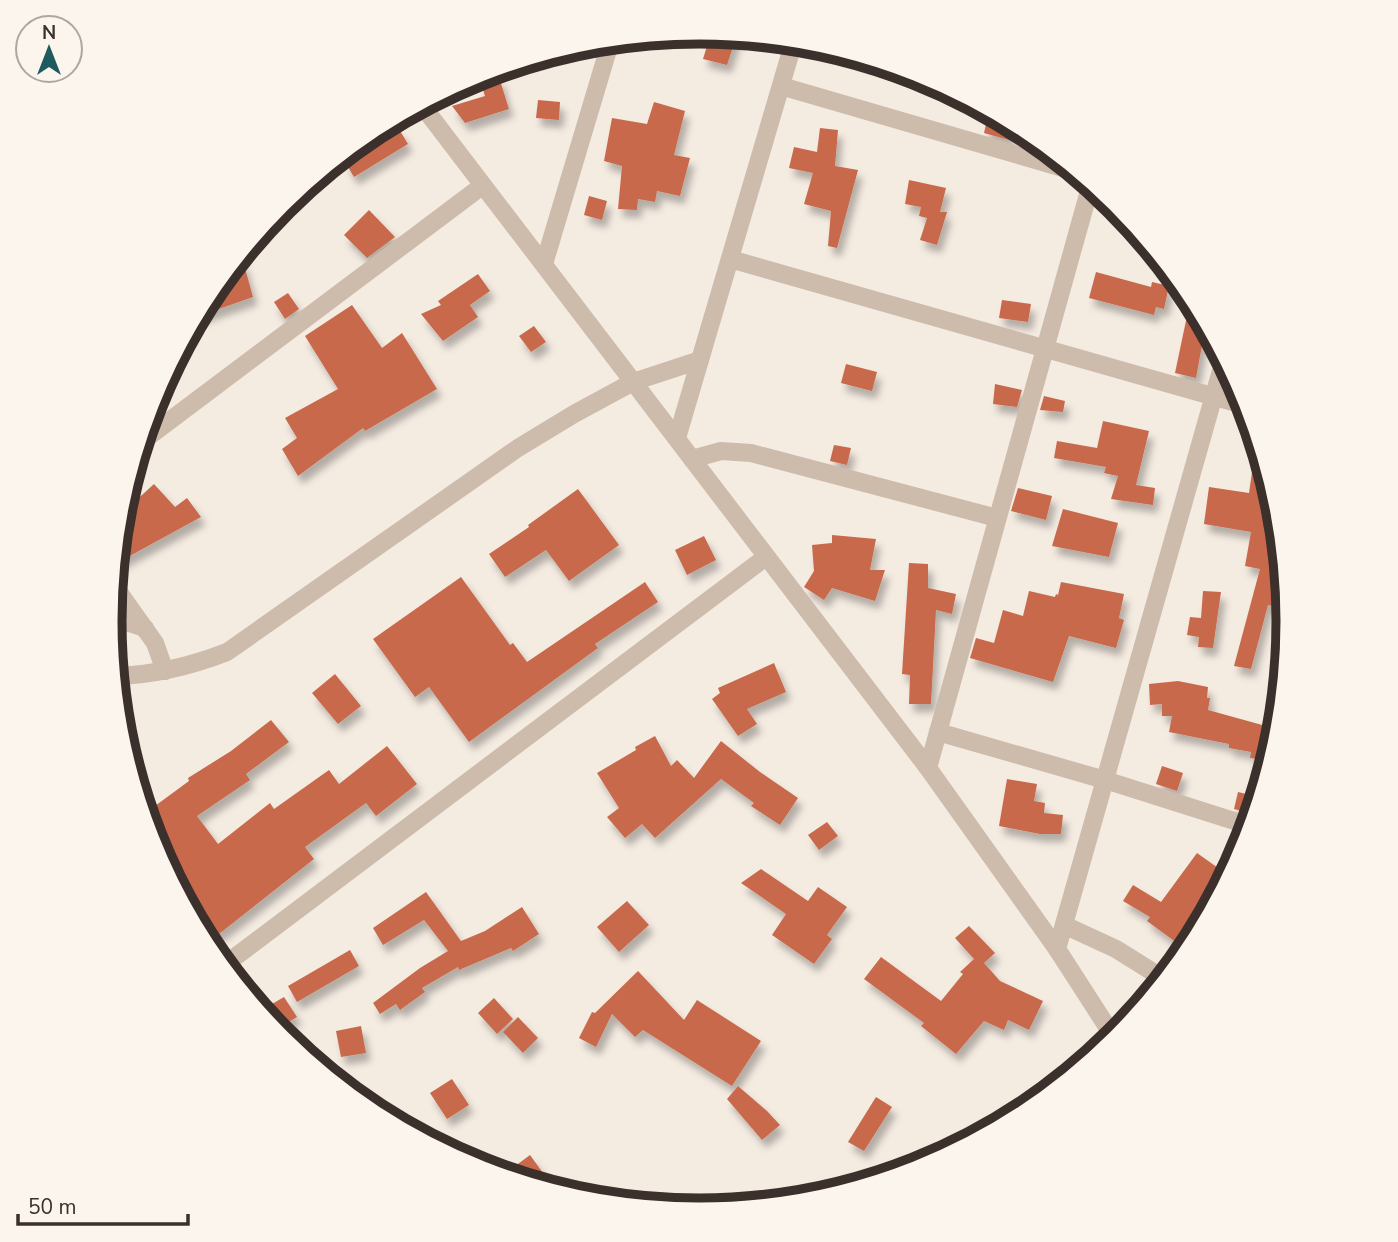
<svg xmlns="http://www.w3.org/2000/svg" width="1398" height="1242" font-family="'Nunito Sans',sans-serif">
<defs>
<filter id="shadow"><feDropShadow dx="4.5" dy="8" stdDeviation="3.5" flood-color="#0004"/></filter>
</defs>
<rect width="100%" height="100%" fill="#f4ebe1"/>
<!-- building -->
<g fill="#c8694b" filter="url(#shadow)">
<polygon points="711,33 737,35 727,65 703,59"/>
<polygon points="499,77 509,109 465,123 452,106 485,96 481,83"/>
<polygon points="538,100 560,102 559,120 536,118"/>
<polygon points="654,102 685,111 674,155 690,158 680,196 657,191 655,202 638,199 637,210 618,209 622,166 604,161 612,118 647,124"/>
<polygon points="987,120 1012,125 1009,140 984,133"/>
<polygon points="378,128 385,138 399,129 408,144 354,177 345,162 371,147 364,137"/>
<polygon points="820,128 838,130 835,166 858,170 837,248 828,246 831,211 804,204 813,173 789,168 794,147 817,152"/>
<polygon points="909,180 946,188 940,212 947,212 937,245 920,240 927,218 919,216 921,207 905,204"/>
<polygon points="589,196 607,201 602,220 584,215"/>
<polygon points="369,210 395,237 367,258 344,235"/>
<polygon points="243,261 253,297 196,317 209,293 230,268"/>
<polygon points="1096,272 1151,287 1152,282 1169,286 1164,309 1156,307 1154,315 1089,298"/>
<polygon points="478,274 490,291 470,305 478,317 443,341 421,314 441,305 438,301"/>
<polygon points="288,293 299,309 285,319 274,302"/>
<polygon points="1191,297 1206,324 1196,378 1175,373"/>
<polygon points="1002,300 1031,304 1028,322 999,318"/>
<polygon points="352,305 382,348 402,333 437,389 365,431 363,428 298,476 282,449 297,438 285,418 338,389 305,336"/>
<polygon points="534,326 546,342 531,352 519,336"/>
<polygon points="846,364 877,372 872,391 841,383"/>
<polygon points="995,384 1022,390 1017,407 993,404"/>
<polygon points="1044,396 1065,401 1063,412 1040,410"/>
<polygon points="1103,421 1149,431 1136,485 1155,488 1153,505 1111,499 1118,476 1104,473 1106,467 1054,458 1057,441 1097,448"/>
<polygon points="1257,438 1277,506 1287,609 1268,605 1251,669 1234,666 1260,569 1245,566 1251,532 1204,524 1209,487 1249,493"/>
<polygon points="834,445 851,448 847,465 830,461"/>
<polygon points="154,484 175,507 187,498 201,517 115,564 120,515"/>
<polygon points="1018,488 1052,496 1046,520 1011,511"/>
<polygon points="578,489 619,545 569,581 546,550 505,577 489,554 529,527 528,525"/>
<polygon points="1063,509 1118,523 1109,557 1052,546"/>
<polygon points="832,535 876,539 870,570 885,570 875,601 832,588 824,600 804,587 814,571 812,545 832,543"/>
<polygon points="704,536 716,560 687,575 675,550"/>
<polygon points="909,563 928,564 928,588 956,594 952,614 936,610 931,704 909,704 910,675 902,674"/>
<polygon points="461,577 510,645 513,643 527,662 645,582 658,602 595,644 598,648 469,742 429,687 415,697 373,639"/>
<polygon points="1061,582 1124,594 1119,618 1124,620 1116,648 1069,636 1053,682 970,658 976,638 994,643 1003,610 1023,616 1029,591 1055,597 1056,594 1058,595"/>
<polygon points="1203,591 1221,592 1213,648 1198,647 1199,637 1187,635 1190,617 1201,618"/>
<polygon points="774,663 786,692 747,709 757,724 738,736 712,699 720,693 718,688"/>
<polygon points="335,674 361,706 338,724 312,693"/>
<polygon points="1178,681 1208,687 1207,698 1210,698 1208,710 1273,728 1269,760 1250,758 1251,752 1229,748 1229,744 1169,732 1172,716 1162,716 1162,704 1150,705 1149,684"/>
<polygon points="271,720 289,742 246,774 250,780 197,816 218,844 270,803 274,809 329,770 339,784 387,746 417,784 376,816 366,803 305,847 314,859 219,934 217,931 205,941 154,846 144,814 189,781 188,778 231,751"/>
<polygon points="655,736 671,766 677,760 694,778 721,741 760,772 798,798 780,825 751,806 754,803 721,779 655,838 642,824 625,838 607,817 619,808 597,773 636,750 635,747"/>
<polygon points="1162,766 1183,773 1177,791 1156,784"/>
<polygon points="1007,779 1037,784 1034,801 1045,803 1044,813 1063,815 1061,834 1040,834 999,826"/>
<polygon points="1238,792 1259,797 1253,814 1234,809"/>
<polygon points="827,822 838,836 819,850 808,835"/>
<polygon points="1197,853 1228,875 1188,951 1147,921 1150,917 1123,901 1133,885 1161,902"/>
<polygon points="761,869 808,901 818,887 847,907 827,935 832,939 814,964 772,935 786,914 741,883"/>
<polygon points="426,892 461,941 485,931 522,907 539,934 513,951 511,948 459,970 458,967 422,988 425,992 400,1010 396,1004 380,1014 373,1003 420,968 448,951 424,920 383,945 373,928"/>
<polygon points="627,901 649,925 619,952 597,927"/>
<polygon points="969,926 995,953 984,963 1000,981 1043,1001 1029,1030 1008,1020 1004,1030 984,1021 956,1054 921,1026 924,1023 864,979 881,957 941,1001 963,974 960,972 974,959 955,938"/>
<polygon points="350,950 359,966 297,1002 288,986"/>
<polygon points="638,971 684,1020 697,1000 761,1041 732,1086 643,1030 635,1037 612,1014 596,1047 579,1038 592,1012 595,1013"/>
<polygon points="284,997 297,1017 275,1030 260,1011"/>
<polygon points="494,998 513,1019 497,1034 478,1013"/>
<polygon points="518,1017 538,1038 523,1053 503,1032"/>
<polygon points="361,1026 366,1053 341,1057 336,1031"/>
<polygon points="452,1079 469,1105 447,1119 430,1093"/>
<polygon points="738,1086 767,1111 780,1125 762,1140 727,1099"/>
<polygon points="876,1097 892,1107 864,1151 848,1142"/>
<polygon points="530,1155 556,1191 503,1175"/>
</g>
<g fill="none" stroke-linecap="round" stroke-linejoin="round">
<!-- minor -->
<g stroke="#cdbbac" stroke-width="18">
<polyline points="781,86 1077,172"/>
<polyline points="421,104 928,768 1057,949 1115,1039"/>
<polyline points="730,259 1247,406"/>
<polyline points="544,264 611,40"/>
<polyline points="677,438 794,41"/>
<polyline points="140,443 482,186"/>
<polyline points="692,459 721,451 751,453 997,518"/>
<polyline points="113,584 155,643 165,671"/>
<polyline points="110,617 145,628"/>
<path d="M115 676C154 675 191 666 227 652L518 448 574 414 633 382 700 360"/>
<polyline points="938,732 1105,780 1250,826"/>
<polyline points="928,768 1091,184"/>
<polyline points="1064,925 1116,949 1164,979"/>
<polyline points="1057,949 1224,360"/>
<polyline points="223,966 766,557"/>
</g>
</g>
<!-- crop -->
<path d="M0 0H1398V1242H0ZM122 621a577 577 0 1 1 1154 0a577 577 0 1 1-1154 0Z" fill="#fbf5ee" fill-rule="evenodd"/>
<path fill="none" stroke="#3b302b" stroke-width="9" d="M122 621a577 577 0 1 1 1154 0a577 577 0 1 1-1154 0Z"/>
<!-- north arrow -->
<g transform="translate(49 49)"><circle r="33" fill="#fbf5ee" stroke="#aea6a0" stroke-width="2"/>
<path d="M0-5L12 26L0 18L-12 26Z" fill="#1f5a5e"/>
<text y="-10" font-size="19" font-weight="bold" text-anchor="middle" fill="#3b302b">N</text>
</g>
<!-- scale -->
<path d="M18 1214v10h170v-10" fill="none" stroke="#3b302b" stroke-width="3.5"/>
<text x="28" y="1214" font-size="21" fill="#3b302b" stroke="#fbf5ee" stroke-width="5" paint-order="stroke">50 m</text>
</svg>
